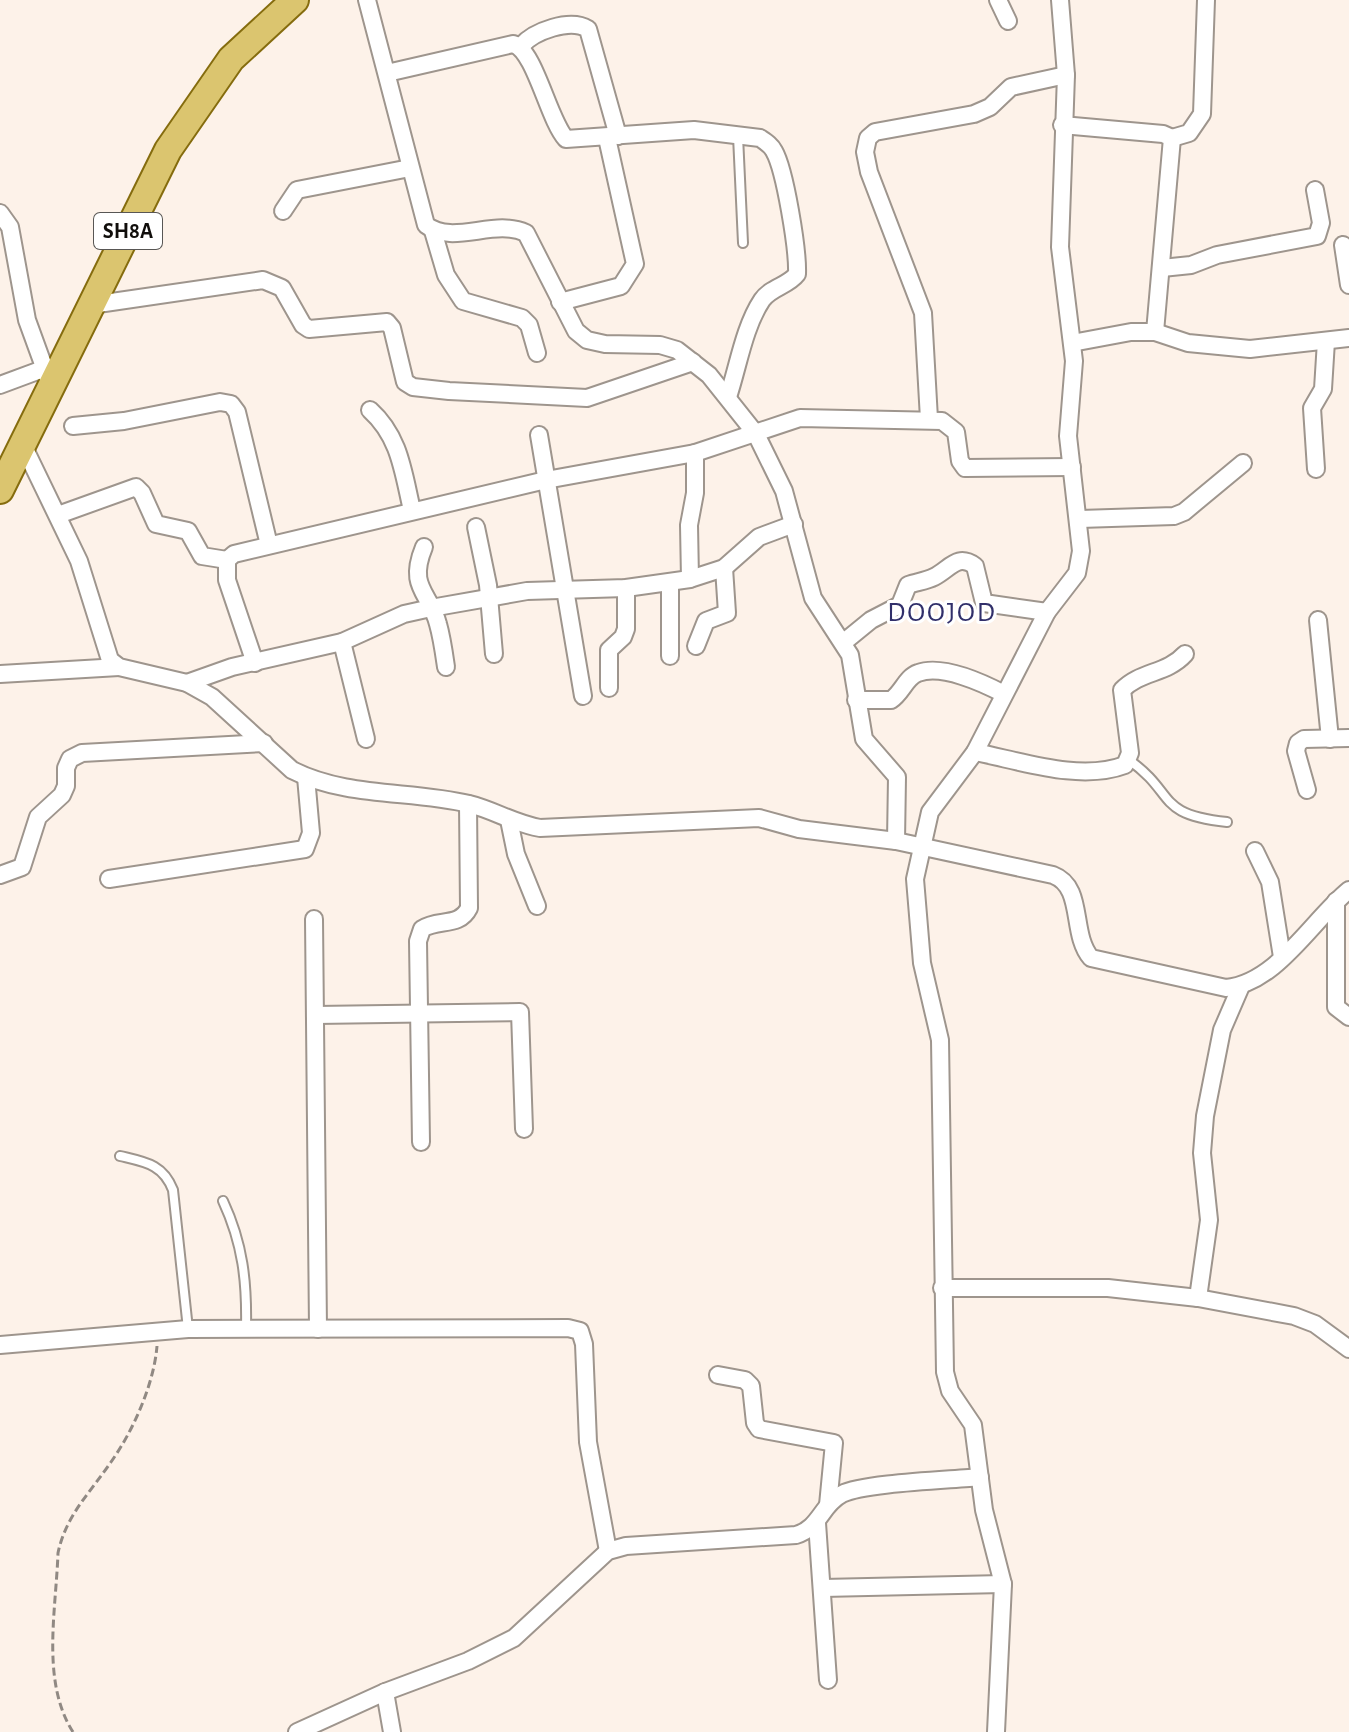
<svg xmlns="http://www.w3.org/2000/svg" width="1349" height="1732" font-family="'Alegreya Sans',sans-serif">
<rect width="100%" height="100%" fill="#fdf2e9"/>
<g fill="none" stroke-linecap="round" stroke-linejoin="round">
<defs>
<g id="lane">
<polyline points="738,136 743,243"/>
<path d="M1129 760C1177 794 1154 814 1227 822"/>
<path d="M120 1156C145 1162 163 1164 173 1190L188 1329"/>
<path d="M223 1201C243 1244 247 1282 246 1328"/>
</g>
<g id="street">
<path d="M367 0 426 225C453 246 494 218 526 233L576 331 587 340 605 344 660 345 677 350 709 375 756 434 784 491 813 598 850 655 864 739 897 777 896 841"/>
<polyline points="998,0 1008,21"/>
<path d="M521 46C534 31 570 18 588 29L618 136"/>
<path d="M387 73 513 44C535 50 548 119 566 139L694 130 760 138C766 142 771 145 774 151 785 170 798 250 797 274 788 286 771 287 762 300 744 327 738 367 728 397"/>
<polyline points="1062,125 1163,134 1172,138 1155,332"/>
<polyline points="1172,138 1189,133 1202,114 1206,0"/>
<polyline points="283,211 297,190 410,168"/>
<polyline points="0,213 10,227 27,320 51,386"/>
<polyline points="433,231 446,275 463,301 522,318 529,325 537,353"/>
<polyline points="1343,245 1349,285"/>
<polyline points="1162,268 1191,265 1217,255 1317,236 1321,223 1315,190"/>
<polyline points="560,302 621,286 635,264 607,138"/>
<polyline points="91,305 263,280 282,288 303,325 309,329 387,322 392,328 405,382 413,387 449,391 587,398 693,362"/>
<polyline points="1072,343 1131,332 1155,332 1188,343 1250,349 1349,338"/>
<polyline points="0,385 43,369"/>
<path d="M370 410C400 437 403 472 412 510"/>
<polyline points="929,419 923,313 869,172 865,152 868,138 875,132 974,114 990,107 1011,87 1066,75"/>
<polyline points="73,426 124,421 220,402 231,404 237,412 269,545"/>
<polyline points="539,435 583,696"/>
<path d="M23 445 79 561 110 660 119 667 187 683 212 697 292 770C347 798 411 790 469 804 494 810 515 824 540 828L759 818 799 829 896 841 1053 875C1085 887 1070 934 1091 958L1226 988C1277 983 1312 920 1349 890"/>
<polyline points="1316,469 1312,408 1323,389 1326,341"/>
<polyline points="58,515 136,487 142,493 156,524 188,531 202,556 227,560"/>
<polyline points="1080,519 1174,516 1184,512 1243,463"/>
<polyline points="476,527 488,585 494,654"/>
<path d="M424 547C407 588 430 592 438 624 442 638 444 653 446 667"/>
<polyline points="690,579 689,525 695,493 695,453"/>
<polyline points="670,583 670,656"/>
<polyline points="1318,620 1330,739"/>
<polyline points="342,642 366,739"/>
<path d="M844 642 871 620 900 605 908 585C916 582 926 581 934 577 950 569 957 553 975 566L984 603 1047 612"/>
<polyline points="696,646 706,621 727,613 724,568"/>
<polyline points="255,663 227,580 227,560 234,554 546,480 695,453 800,418 942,421 956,432 960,461 965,468 1072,467"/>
<polyline points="0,674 119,667"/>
<polyline points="187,683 232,667 342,642 404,614 431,608 527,591 626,588 690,579 724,568 759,537 794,524"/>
<polyline points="609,688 609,650 623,637 626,629 626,588"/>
<path d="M856 700H891C902 693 906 677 918 673 942 664 983 683 1004 694"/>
<path d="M975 752C1021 761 1080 782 1125 765L1130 753 1122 690C1140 671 1167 674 1185 654"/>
<polyline points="1307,790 1296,751 1298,743 1304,739 1349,738"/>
<polyline points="509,820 516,854 537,906"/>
<polyline points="1255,851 1270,882 1282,957"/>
<polyline points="0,875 22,867 38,817 62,795 66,786 66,768 70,759 82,753 264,743"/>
<polyline points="109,879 305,849 311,833 306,777"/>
<polyline points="1336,901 1336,1007 1349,1017"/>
<polyline points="314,919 318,1329"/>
<polyline points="316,1015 520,1012 524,1129"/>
<path d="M421 1142 418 941 422 929C438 918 459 928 469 908L468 804"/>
<polyline points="942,1288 1108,1288 1198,1298 1294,1316 1315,1324 1349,1349"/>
<polyline points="1198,1298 1209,1220 1202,1153 1205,1116 1222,1030 1241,986"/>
<polyline points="0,1345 188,1329 568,1328 580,1331 584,1344 588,1442 608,1551"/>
<polyline points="718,1375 745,1380 751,1386 755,1423 759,1429 834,1443 828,1505"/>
<polyline points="817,1523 828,1680"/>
<polyline points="823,1588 1003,1584"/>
<polyline points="385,1692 392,1732"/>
<path d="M297 1732 385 1692 468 1661 514 1638 608 1551 626 1546 796 1535C820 1528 821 1505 842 1494 863 1483 951 1480 980 1477"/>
<polyline points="996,1732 1003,1584 984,1510 973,1425 950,1391 945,1372 940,1040 922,963 915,879 930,812 975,752 1047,612 1077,573 1081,551 1068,436 1074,361 1060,247 1066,75 1060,0"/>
</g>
<polyline id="primary" points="0,490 168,150 231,59 295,0"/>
</defs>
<!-- lane casing -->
<use href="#lane" stroke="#9e958d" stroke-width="12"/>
<!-- street casing -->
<use href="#street" stroke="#9e958d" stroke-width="20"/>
<!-- primary casing -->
<use href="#primary" stroke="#856c0e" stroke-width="30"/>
<!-- path -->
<path stroke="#908983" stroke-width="3" stroke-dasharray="8 4" stroke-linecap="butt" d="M73 1732C41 1682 56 1611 58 1553 66 1515 90 1493 111 1462 133 1431 154 1384 157 1346"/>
<!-- lane -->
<use href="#lane" stroke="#fff" stroke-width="8"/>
<!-- street -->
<use href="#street" stroke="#fff" stroke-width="16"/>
<!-- primary -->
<use href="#primary" stroke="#dbc56f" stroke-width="26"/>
</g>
<g text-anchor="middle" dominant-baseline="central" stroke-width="6" stroke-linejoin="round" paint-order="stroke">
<!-- shield labels -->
<rect fill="#fff" stroke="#585654" stroke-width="2" x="94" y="213" width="68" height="36" rx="6"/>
<g font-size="22" font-weight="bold" fill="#110e0b">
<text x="128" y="231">SH8A</text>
</g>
<!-- quarter labels -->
<g font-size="28" letter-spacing="2" fill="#312f6a" stroke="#fff">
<text x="942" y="613">DOOJOD</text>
</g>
</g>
</svg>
